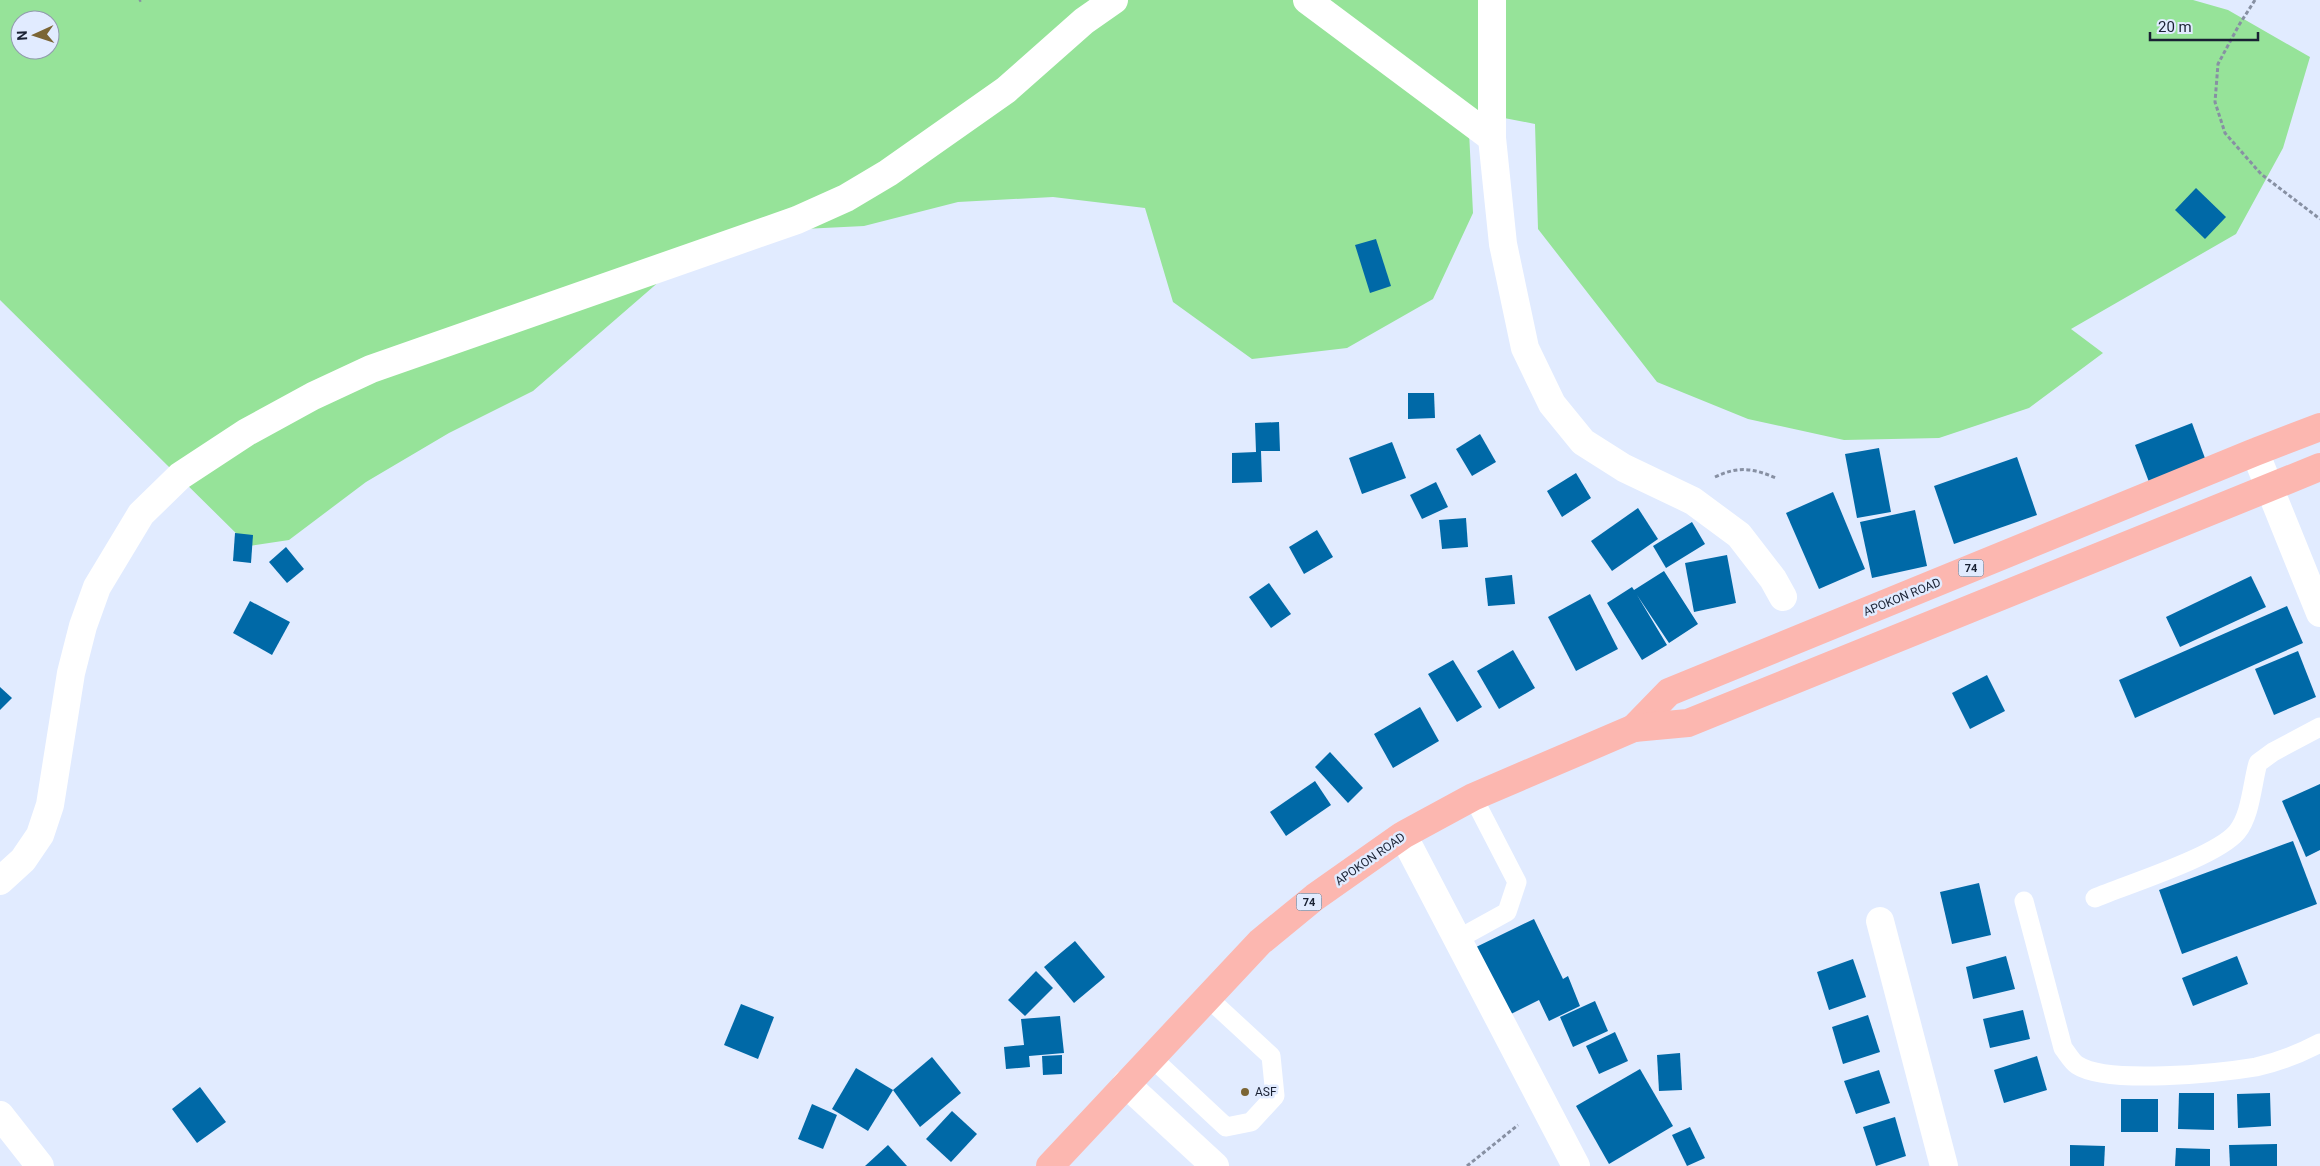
<svg xmlns="http://www.w3.org/2000/svg" width="2320" height="1166" font-family="Roboto,sans-serif">
<rect width="100%" height="100%" fill="#e1ebff"/>
<!-- green -->
<path fill="#96e399" fill-rule="evenodd" d="M0 0H2193L2228 10 2310 57 2283 148 2236 234 2071 329 2103 353 2029 408 1939 438 1844 440 1748 419 1657 382 1538 229 1535 124 1468 111 1473 213 1433 299 1347 348 1252 359 1173 302 1145 208 1053 197 958 202 864 226 763 231 676 267 533 391 449 433 366 482 289 540 249 546 0 300ZM20 20H50V50H20Z"/>
<!-- building -->
<g fill="#0069a7">
<polygon points="2196,188 2226,217 2205,239 2175,210"/>
<polygon points="1376,239 1391,286 1370,293 1355,245"/>
<polygon points="1408,393 1434,393 1435,418 1408,419"/>
<polygon points="1279,422 1280,451 1261,451 1262,482 1232,483 1232,453 1256,452 1255,423"/>
<polygon points="2192,423 2206,461 2149,482 2135,445"/>
<polygon points="1480,434 1496,462 1472,476 1456,449"/>
<polygon points="1392,442 1406,478 1362,494 1349,458"/>
<polygon points="1879,448 1891,512 1857,518 1845,454"/>
<polygon points="2017,457 2037,515 1954,544 1934,486"/>
<polygon points="1576,473 1591,498 1562,517 1547,491"/>
<polygon points="1436,482 1448,507 1422,519 1410,495"/>
<polygon points="1833,492 1865,569 1819,589 1786,513"/>
<polygon points="1638,508 1658,539 1612,571 1591,541"/>
<polygon points="1915,510 1927,566 1872,578 1860,522"/>
<polygon points="1466,518 1468,547 1442,549 1439,520"/>
<polygon points="1692,522 1705,544 1666,568 1653,546"/>
<polygon points="1317,530 1333,557 1304,574 1289,547"/>
<polygon points="235,533 253,535 251,563 233,561"/>
<polygon points="286,547 304,569 287,583 269,562"/>
<polygon points="1727,555 1736,603 1694,612 1685,563"/>
<polygon points="1664,571 1698,624 1669,643 1637,595 1667,645 1642,660 1607,603 1632,587 1634,590"/>
<polygon points="1512,575 1515,604 1488,606 1485,578"/>
<polygon points="2251,576 2266,607 2180,647 2166,617"/>
<polygon points="1269,583 1291,614 1271,628 1249,597"/>
<polygon points="1590,594 1618,649 1576,671 1548,617"/>
<polygon points="250,601 290,622 272,655 233,633"/>
<polygon points="2287,606 2303,643 2135,718 2119,680"/>
<polygon points="1513,650 1535,688 1499,709 1477,671"/>
<polygon points="2298,651 2316,697 2274,715 2255,669"/>
<polygon points="1453,660 1482,707 1457,722 1428,674"/>
<polygon points="1987,675 2005,711 1970,729 1952,693"/>
<polygon points="0,687 12,698 0,710"/>
<polygon points="1420,707 1439,741 1393,768 1374,734"/>
<polygon points="1330,752 1363,788 1348,803 1315,767"/>
<polygon points="1315,781 1331,805 1286,836 1270,812"/>
<polygon points="2320,784 2320,850 2306,857 2282,801"/>
<polygon points="2293,841 2317,904 2182,954 2159,890"/>
<polygon points="1979,883 1991,935 1952,944 1940,892"/>
<polygon points="1534,919 1563,979 1568,976 1580,1006 1549,1021 1539,1000 1505,1017 1472,949"/>
<polygon points="1075,941 1105,977 1074,1003 1044,967"/>
<polygon points="2006,956 2015,989 1973,999 1966,967"/>
<polygon points="2237,956 2248,984 2193,1006 2182,978"/>
<polygon points="1853,959 1866,997 1829,1010 1817,972"/>
<polygon points="1036,971 1053,988 1025,1016 1008,1000"/>
<polygon points="1595,1001 1608,1031 1573,1047 1560,1017"/>
<polygon points="741,1004 774,1017 758,1059 724,1045"/>
<polygon points="2023,1010 2030,1039 1990,1048 1983,1019"/>
<polygon points="1868,1015 1880,1052 1843,1064 1832,1027"/>
<polygon points="1060,1016 1064,1053 1029,1056 1030,1067 1006,1069 1004,1047 1024,1045 1021,1019"/>
<polygon points="1615,1032 1628,1061 1599,1074 1586,1046"/>
<polygon points="1680,1053 1682,1090 1659,1091 1657,1055"/>
<polygon points="1062,1055 1062,1074 1043,1075 1042,1056"/>
<polygon points="2037,1056 2047,1090 2004,1103 1994,1070"/>
<polygon points="932,1057 961,1093 920,1127 893,1090"/>
<polygon points="856,1068 893,1090 868,1131 832,1109"/>
<polygon points="1640,1069 1673,1126 1609,1164 1576,1106"/>
<polygon points="1879,1070 1890,1103 1856,1114 1844,1081"/>
<polygon points="200,1087 226,1122 197,1143 172,1109"/>
<polygon points="2179,1093 2214,1093 2214,1130 2178,1129"/>
<polygon points="2270,1093 2271,1126 2238,1128 2237,1094"/>
<rect x="2121" y="1099" width="37" height="33"/>
<polygon points="812,1104 837,1115 823,1149 798,1139"/>
<polygon points="952,1111 977,1134 951,1162 926,1139"/>
<polygon points="1895,1117 1906,1156 1876,1166 1863,1127"/>
<polygon points="1690,1127 1705,1158 1687,1166 1672,1135"/>
<polygon points="2277,1144 2277,1166 2230,1166 2229,1145"/>
<polygon points="888,1145 907,1166 865,1166"/>
<polygon points="2070,1145 2105,1146 2104,1166 2070,1166"/>
<polygon points="2176,1148 2210,1149 2210,1166 2175,1166"/>
</g>
<g fill="none" stroke-linecap="round" stroke-linejoin="round">
<!-- path -->
<g stroke="#8790a3" stroke-width="3" stroke-dasharray="4 2.5" stroke-linecap="butt">
<polyline points="2255,0 2239,25 2218,64 2215,102 2225,133 2261,174 2320,219"/>
<polyline points="139,1 141,0"/>
<path d="M1715 477C1738 466 1753 468 1776 478"/>
<polyline points="1467,1166 1518,1125"/>
</g>
<!-- service -->
<g stroke="#fff" stroke-width="19">
<path d="M2095 898C2128 884 2216 857 2237 832 2251 815 2252 784 2258 763L2273 752 2320 727"/>
<path d="M2024 901 2063 1048C2067 1053 2072 1062 2077 1065 2107 1085 2220 1073 2256 1067 2279 1062 2299 1054 2320 1043"/>
<polyline points="1458,939 1507,912 1517,882 1473,797"/>
<polyline points="1151,1057 1226,1127 1251,1122 1275,1096 1271,1056 1207,997"/>
</g>
<!-- minor -->
<g stroke="#fff" stroke-width="28">
<polyline points="1307,0 1492,138"/>
<polyline points="1492,0 1492,138 1503,244 1525,348 1552,404 1583,442 1624,468 1693,501 1739,535 1773,579 1783,597"/>
<polyline points="2255,452 2320,613"/>
<polyline points="1403,835 1576,1166"/>
<polyline points="0,881 23,860 40,835 50,805 71,673 83,626 97,587 141,514 180,476 247,432 313,396 371,369 797,220 846,198 888,173 1006,90 1084,21 1114,0"/>
<polyline points="1880,921 1944,1166"/>
<polyline points="1126,1084 1215,1166"/>
<polyline points="0,1115 40,1166"/>
</g>
<!-- trunk -->
<g stroke="#fcb7b0" stroke-width="28">
<polyline points="1634,728 1669,692 2255,452 2320,427"/>
<polyline points="1050,1166 1260,942 1315,897 1403,835 1473,797 1634,728 1688,723 2320,467"/>
</g>
</g>
<!-- markers -->
<circle fill="#7b6535" stroke="#e1ebff" stroke-width="2" cx="1245" cy="1092" r="5"/>
<g text-anchor="middle" dominant-baseline="central" stroke-width="5" stroke-linejoin="round" paint-order="stroke">
<!-- shield labels -->
<g fill="#e1ebff" stroke="#555e70" stroke-width="1">
<rect x="1958.5" y="559.5" width="25" height="17" rx="4"/>
<rect x="1296.5" y="893.5" width="25" height="17" rx="4"/>
</g>
<g font-size="11" font-weight="bold" fill="#192133">
<text x="1971" y="568">74</text>
<text x="1309" y="902">74</text>
</g>
<!-- street labels -->
<g font-size="12" fill="#192133" stroke="#e1ebff">
<text transform="translate(1902 597) rotate(-22)">APOKON ROAD</text>
<text transform="translate(1370 859) rotate(-35)">APOKON ROAD</text>
</g>
<!-- poi labels -->
<g font-size="12" fill="#192133" stroke="#e1ebff" text-anchor="start">
<text x="1255" y="1092">ASF</text>
</g>
</g>
<!-- north arrow -->
<g transform="translate(35 35) rotate(267)"><circle r="24" fill="#e1ebff" stroke="#919aad"/>
<path d="M0-4L9 19L0 12L-9 19Z" fill="#7b6535"/>
<text y="-8" font-size="14" font-weight="bold" text-anchor="middle" fill="#192133">N</text>
</g>
<!-- scale -->
<path d="M2150 32v8h108v-8" fill="none" stroke="#192133" stroke-width="2.5"/>
<text x="2158" y="32" font-size="15" fill="#192133" stroke="#e1ebff" stroke-width="4" paint-order="stroke">20 m</text>
</svg>
